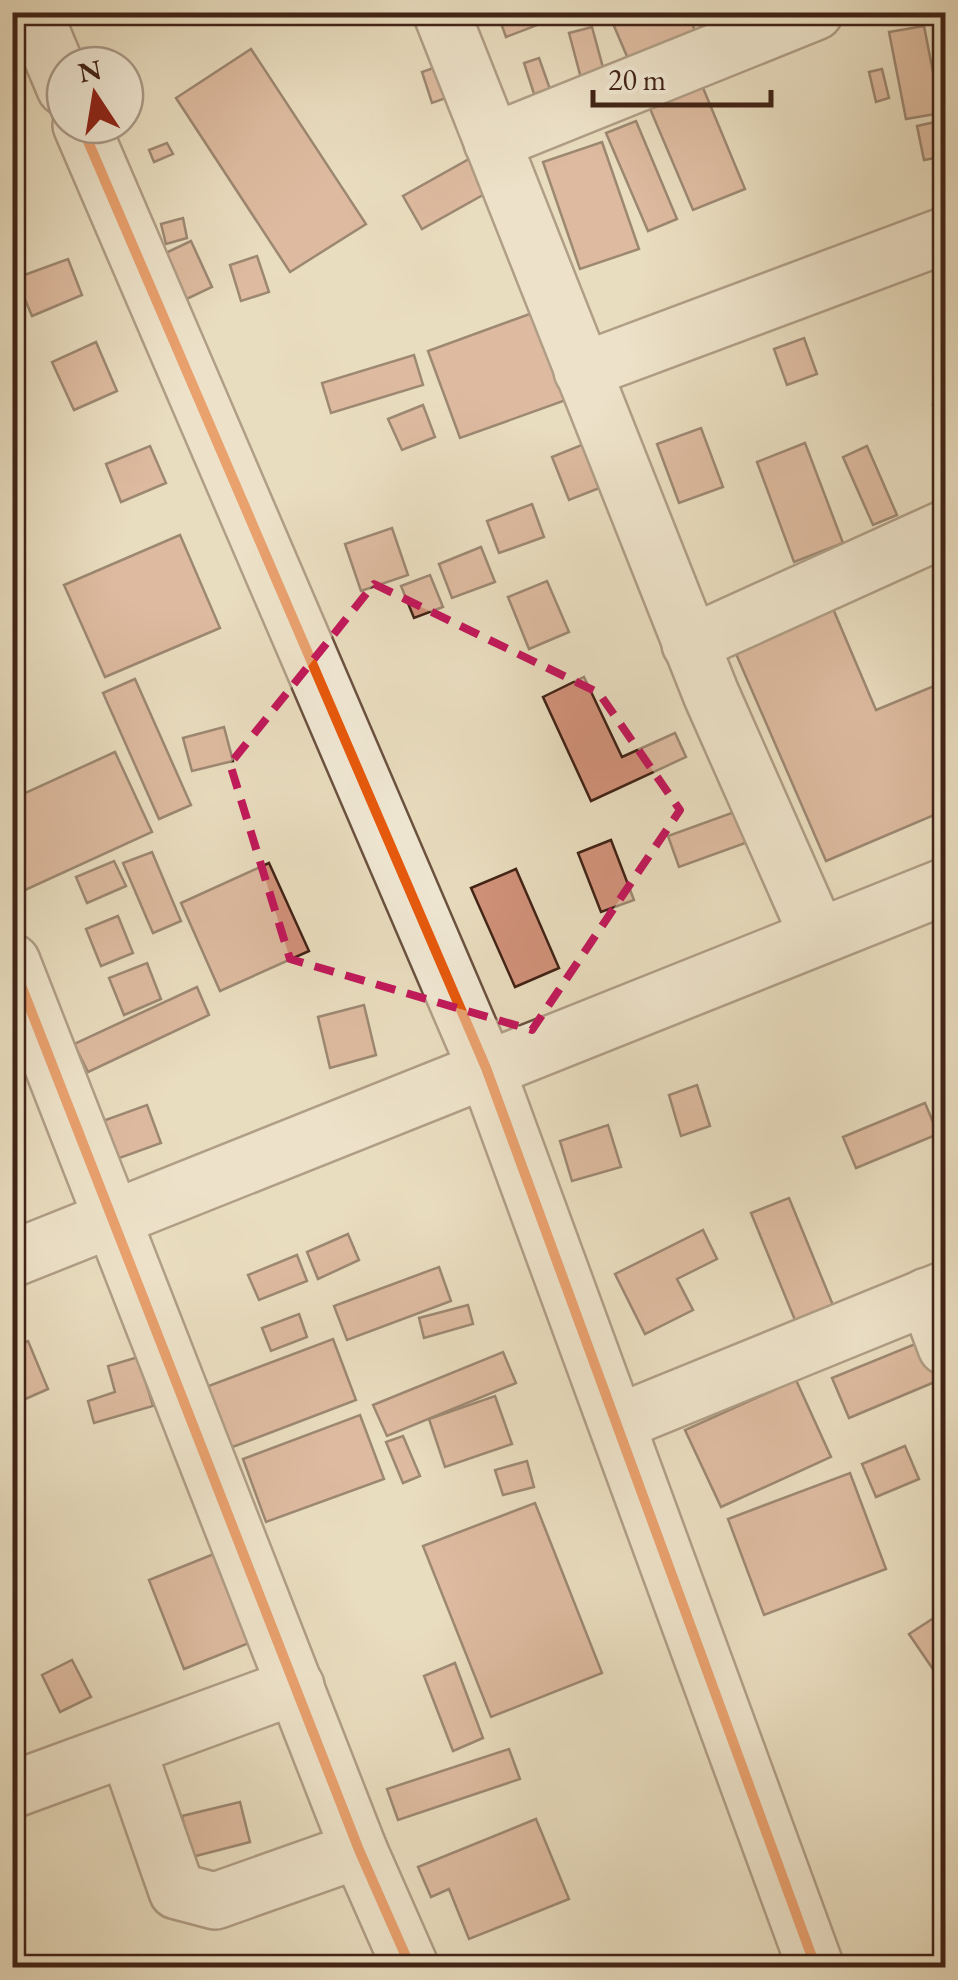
<svg xmlns="http://www.w3.org/2000/svg" width="958" height="1980" font-family="'EB Garamond',serif">
<rect width="100%" height="100%" fill="#e9ddbf"/>
<filter id="stains"><feTurbulence type="fractalNoise" baseFrequency=".002" numOctaves="4"/><feColorMatrix values="0 0 0 0 .2 0 0 0 0 .09 0 0 0 0 .02 0 0 0 .5 -.17"/></filter>
<radialGradient id="worn" r=".72"><stop offset=".6" stop-color="#630" stop-opacity="0"/><stop offset="1" stop-color="#630" stop-opacity=".3"/></radialGradient>
<!-- building -->
<g fill="#d1927a" stroke="#412316" stroke-width="2.5">
<polygon points="497,12 571,12 506,37"/>
<polygon points="608,12 687,12 696,33 629,61"/>
<polygon points="924,26 941,113 906,119 889,32"/>
<polygon points="592,27 605,75 582,82 569,33"/>
<polygon points="251,49 366,224 290,272 176,98"/>
<polygon points="539,58 550,89 534,94 524,63"/>
<polygon points="436,67 446,98 432,103 422,72"/>
<polygon points="882,69 889,98 876,102 869,72"/>
<polygon points="701,83 745,189 693,210 648,104"/>
<polygon points="944,120 946,156 924,160 917,126"/>
<polygon points="636,121 677,219 648,231 606,133"/>
<polygon points="602,142 639,249 580,269 543,162"/>
<polygon points="167,143 173,154 154,162 149,150"/>
<polygon points="478,154 497,187 422,229 403,196"/>
<polygon points="183,218 187,238 166,244 161,224"/>
<polygon points="191,241 212,287 174,305 153,259"/>
<polygon points="257,256 269,292 241,301 230,265"/>
<polygon points="68,259 82,295 32,316 16,278"/>
<polygon points="546,308 577,396 460,438 428,351"/>
<polygon points="804,338 817,374 787,385 774,349"/>
<polygon points="96,342 117,391 74,410 52,362"/>
<polygon points="414,355 423,385 331,413 322,383"/>
<polygon points="946,398 946,428 933,405"/>
<polygon points="423,405 435,437 402,450 388,419"/>
<polygon points="701,428 723,487 679,503 657,444"/>
<polygon points="805,443 843,543 794,562 757,462"/>
<polygon points="584,444 602,487 569,500 552,457"/>
<polygon points="150,446 166,483 121,502 106,464"/>
<polygon points="867,446 897,515 873,525 843,457"/>
<polygon points="532,504 544,537 499,553 487,521"/>
<polygon points="392,528 408,575 361,591 345,544"/>
<polygon points="180,535 220,628 105,677 64,585"/>
<polygon points="481,547 495,582 452,598 439,564"/>
<polygon points="430,575 443,607 414,618 401,586"/>
<polygon points="547,581 569,632 529,649 508,597"/>
<polygon points="828,597 876,710 946,681 946,810 826,861 730,640"/>
<polygon points="584,677 622,757 675,733 686,757 591,801 543,697"/>
<polygon points="135,679 191,805 159,819 103,693"/>
<polygon points="224,727 233,761 192,771 183,738"/>
<polygon points="115,752 152,832 25,890 12,863 12,799"/>
<polygon points="737,811 748,842 679,867 668,836"/>
<polygon points="611,840 634,900 601,912 578,853"/>
<polygon points="152,852 181,921 153,933 123,863"/>
<polygon points="114,861 126,886 87,903 76,877"/>
<polygon points="269,863 309,951 220,991 181,903"/>
<polygon points="516,869 559,968 515,987 471,888"/>
<polygon points="118,916 133,953 101,966 86,929"/>
<polygon points="147,963 161,999 124,1015 109,978"/>
<polygon points="197,987 209,1015 88,1072 74,1044"/>
<polygon points="364,1005 376,1055 330,1068 318,1017"/>
<polygon points="697,1085 710,1126 681,1136 669,1095"/>
<polygon points="925,1103 938,1134 856,1168 843,1137"/>
<polygon points="147,1105 161,1143 114,1160 100,1122"/>
<polygon points="608,1125 621,1167 572,1181 560,1141"/>
<polygon points="789,1198 835,1310 797,1325 751,1213"/>
<polygon points="703,1230 717,1259 677,1279 693,1310 645,1334 615,1274"/>
<polygon points="348,1234 359,1260 318,1279 307,1252"/>
<polygon points="297,1255 307,1281 259,1300 248,1275"/>
<polygon points="439,1267 451,1301 347,1340 334,1306"/>
<polygon points="468,1305 473,1324 424,1338 419,1318"/>
<polygon points="299,1314 307,1337 271,1351 262,1328"/>
<polygon points="333,1339 356,1400 230,1448 206,1387"/>
<polygon points="28,1341 48,1389 14,1404 12,1347"/>
<polygon points="920,1342 937,1381 849,1418 832,1378"/>
<polygon points="503,1352 516,1383 387,1436 373,1405"/>
<polygon points="138,1357 153,1406 94,1423 88,1401 115,1392 108,1366"/>
<polygon points="796,1380 831,1457 721,1507 685,1430"/>
<polygon points="495,1396 512,1444 445,1467 429,1419"/>
<polygon points="360,1415 384,1479 266,1522 243,1459"/>
<polygon points="403,1436 420,1476 403,1483 386,1442"/>
<polygon points="905,1446 919,1479 876,1497 862,1464"/>
<polygon points="527,1461 534,1487 503,1495 495,1470"/>
<polygon points="850,1473 886,1569 764,1615 728,1519"/>
<polygon points="535,1503 602,1673 491,1717 423,1546"/>
<polygon points="224,1550 259,1639 184,1669 149,1580"/>
<polygon points="946,1610 946,1674 939,1678 909,1634"/>
<polygon points="72,1660 91,1697 60,1712 42,1675"/>
<polygon points="455,1663 483,1738 453,1751 424,1676"/>
<polygon points="18,1736 24,1765 12,1767 12,1737"/>
<polygon points="509,1749 520,1779 398,1820 387,1789"/>
<polygon points="240,1802 250,1842 192,1857 182,1816"/>
<polygon points="536,1819 569,1899 469,1939 449,1889 431,1897 418,1867"/>
</g>
<g fill="none" stroke-linecap="round" stroke-linejoin="round">
<defs>
<g id="minor">
<polyline points="33,12 65,88"/>
<polyline points="441,12 711,694 818,936"/>
<polyline points="81,125 486,1068 816,1968"/>
<polyline points="492,142 815,12"/>
<polyline points="582,371 946,235"/>
<polyline points="690,644 946,528"/>
<polyline points="12,962 359,1850 411,1968"/>
<polyline points="12,1259 946,886"/>
<polyline points="927,1296 946,1347"/>
<polyline points="617,1423 946,1289"/>
<polyline points="127,1748 177,1891 215,1901 359,1850"/>
<polyline points="12,1790 296,1686"/>
</g>
</defs>
<!-- minor casing -->
<use href="#minor" stroke="#6b5240" stroke-width="60"/>
<!-- minor -->
<use href="#minor" stroke="#f1e9d5" stroke-width="55"/>
<defs>
<g id="cycleway">
<polyline points="81,125 486,1068 816,1968"/>
<polyline points="12,962 359,1850 411,1968"/>
</g>
</defs>
<!-- cycleway casing -->
<use href="#cycleway" stroke="#f1e9d5" stroke-width="16"/>
<!-- cycleway -->
<use href="#cycleway" stroke="#e8590c" stroke-width="10"/>
</g>
<!-- marked area -->
<path d="M0 0H958V1980H0ZM374 584 599 693 680 810 532 1030 290 959 230 764Z" fill="#e9ddbf" fill-opacity=".55" fill-rule="evenodd"/>
<path fill="none" stroke="#c2185b" stroke-width="8" stroke-dasharray="20 12" stroke-linejoin="round" d="M374 584 599 693 680 810 532 1030 290 959 230 764Z"/>
<!-- margin -->
<rect width="958" height="1980" fill="none" stroke="#e9ddbf" stroke-width="50"/>
<rect x="15" y="15" width="928" height="1950" fill="none" stroke="#412316" stroke-width="5"/>
<rect x="25" y="25" width="908" height="1930" fill="none" stroke="#412316" stroke-width="2.5"/>
<!-- north arrow -->
<g transform="translate(95 95) rotate(348)"><circle r="48" fill="#f1e9d5" stroke="#ab9a89" stroke-width="2.5"/>
<path d="M0-8L18 38L0 25L-18 38Z" fill="#8f2418"/>
<text y="-15" font-size="28" font-weight="bold" text-anchor="middle" fill="#412316">N</text>
</g>
<!-- scale -->
<path d="M593 90v15h178v-15" fill="none" stroke="#412316" stroke-width="5"/>
<text x="608" y="90" font-size="30" fill="#412316" stroke="#f1e9d5" stroke-width="8" paint-order="stroke">20 m</text>
<rect width="100%" height="100%" filter="url(#stains)"/>
<rect width="100%" height="100%" fill="url(#worn)"/>
</svg>
